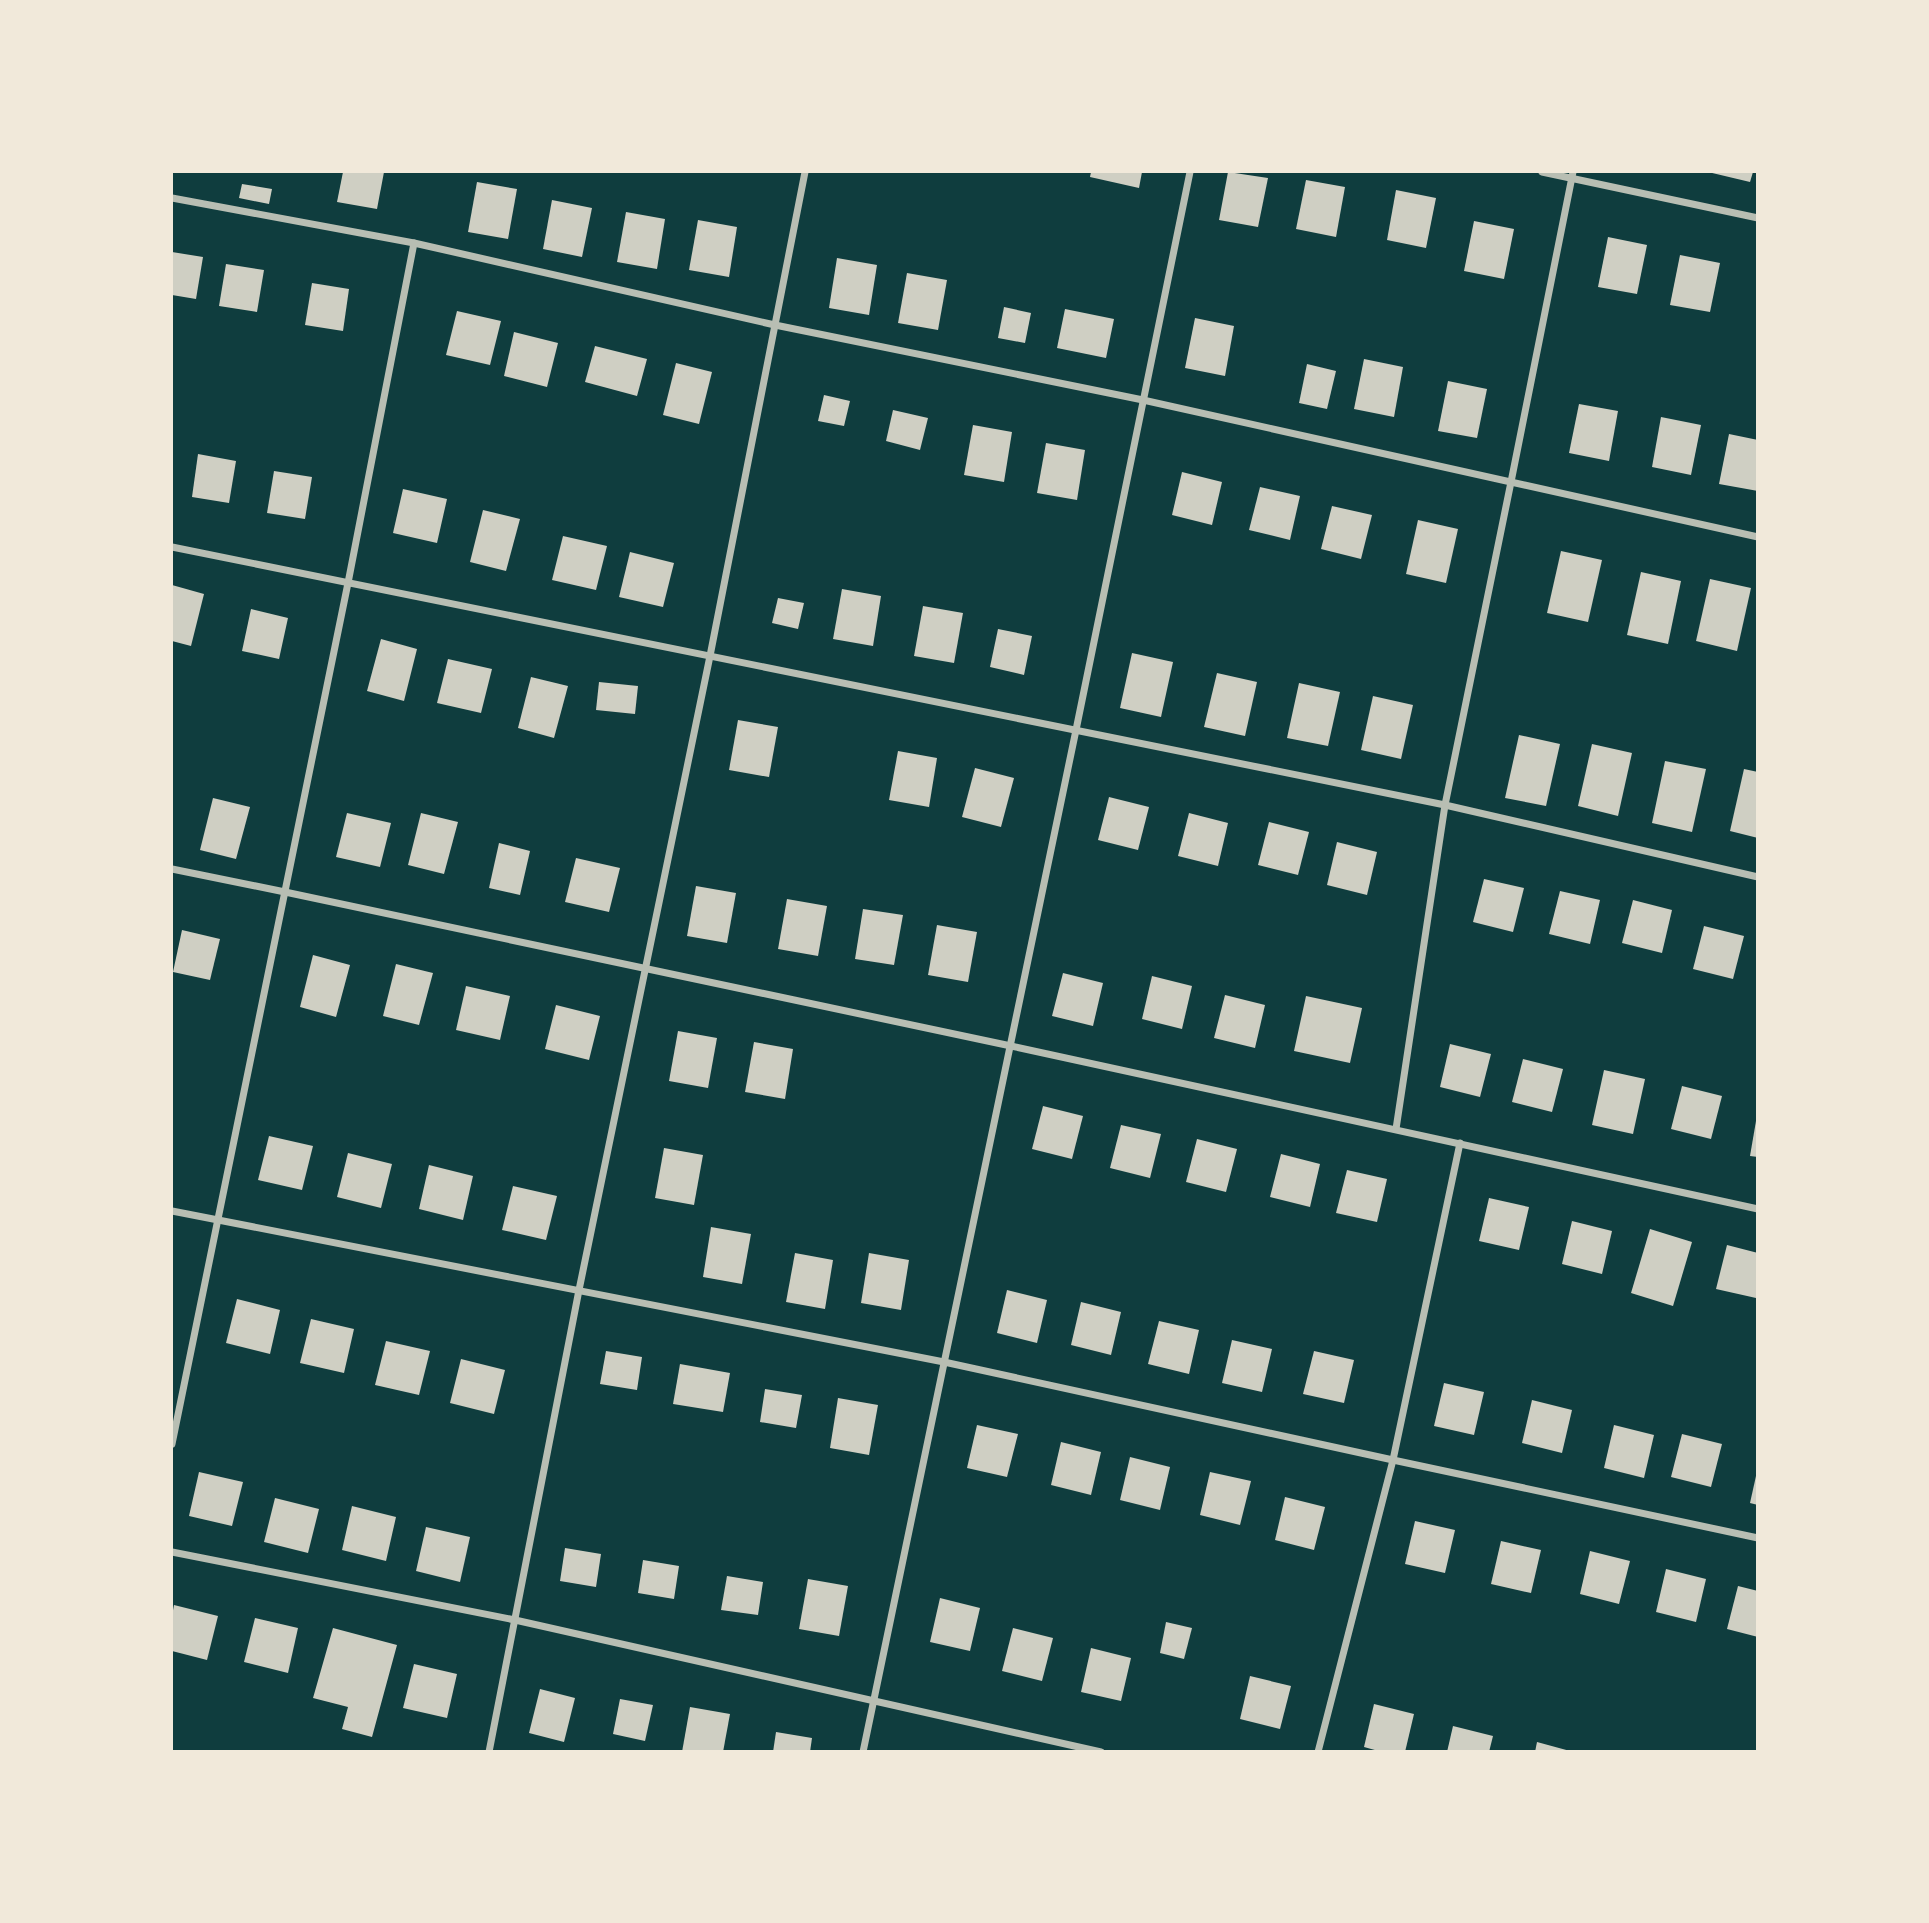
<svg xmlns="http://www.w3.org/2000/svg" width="1929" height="1923" font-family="Montserrat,sans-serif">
<rect width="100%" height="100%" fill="#0f3d3e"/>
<!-- building -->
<g fill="#cfcfc3">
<polygon points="343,172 384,172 377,209 337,202"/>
<polygon points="1091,172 1142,172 1139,188 1090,177"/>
<polygon points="1228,172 1268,178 1258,227 1219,220"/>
<polygon points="1708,172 1753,172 1750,182"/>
<polygon points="1306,180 1345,187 1336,237 1296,229"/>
<polygon points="477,182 517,189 508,239 468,232"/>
<polygon points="242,184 272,189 269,204 239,198"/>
<polygon points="1396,190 1436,198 1426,248 1387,240"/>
<polygon points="552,200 592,208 582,257 543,249"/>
<polygon points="626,212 665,219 657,269 617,262"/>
<polygon points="698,220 737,227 729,277 689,270"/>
<polygon points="1474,221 1514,229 1504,279 1464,271"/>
<polygon points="1608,237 1647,245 1637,294 1598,287"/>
<polygon points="172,252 203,257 196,299 172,295"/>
<polygon points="1680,255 1720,263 1710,312 1670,305"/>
<polygon points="837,258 877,265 869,315 829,308"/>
<polygon points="226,264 264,270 257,312 219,306"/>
<polygon points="907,273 947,280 938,330 898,323"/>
<polygon points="312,283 349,289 343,331 305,325"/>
<polygon points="1004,307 1031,313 1025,343 998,338"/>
<polygon points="1065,309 1114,319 1106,358 1057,348"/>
<polygon points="457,311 501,321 490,365 446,355"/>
<polygon points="1195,318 1234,326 1225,376 1185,368"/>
<polygon points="514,332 558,343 547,387 504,376"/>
<polygon points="595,346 647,359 637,396 585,382"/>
<polygon points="1364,359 1403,367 1394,417 1354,409"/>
<polygon points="676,363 712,372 699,424 663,415"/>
<polygon points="1307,364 1336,371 1327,409 1299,403"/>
<polygon points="1448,381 1487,389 1477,438 1438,431"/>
<polygon points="824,395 850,401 844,426 818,421"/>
<polygon points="1579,404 1618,411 1609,461 1569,453"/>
<polygon points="893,410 928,418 920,450 886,441"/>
<polygon points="1661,417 1701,425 1691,475 1652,467"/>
<polygon points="973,425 1012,432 1004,482 964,475"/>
<polygon points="1729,434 1758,440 1758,491 1719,484"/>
<polygon points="1046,443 1085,450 1077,500 1037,493"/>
<polygon points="198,454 236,461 229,503 192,497"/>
<polygon points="274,471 312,477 305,519 267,513"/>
<polygon points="1182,472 1222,482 1212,525 1172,515"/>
<polygon points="1260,487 1300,496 1290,540 1249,530"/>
<polygon points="403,489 447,499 437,543 393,533"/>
<polygon points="1332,506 1372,515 1361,559 1321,549"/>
<polygon points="483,510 520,519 506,571 470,562"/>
<polygon points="1418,520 1458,529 1446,583 1406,574"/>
<polygon points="563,536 607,546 596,590 552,580"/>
<polygon points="1561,551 1602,560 1588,622 1547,613"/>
<polygon points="630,552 674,563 663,607 619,597"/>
<polygon points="1641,572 1681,581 1668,644 1627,635"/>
<polygon points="1710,579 1751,588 1737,651 1696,641"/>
<polygon points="172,585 204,594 191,646 172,641"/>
<polygon points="842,589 881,596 873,646 833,639"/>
<polygon points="778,598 804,603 798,629 772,623"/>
<polygon points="923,606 963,613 954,663 914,656"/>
<polygon points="251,609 288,618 279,659 242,651"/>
<polygon points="998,629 1032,636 1024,675 990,667"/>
<polygon points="381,639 417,649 404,701 367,691"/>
<polygon points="1132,653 1173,662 1161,717 1120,708"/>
<polygon points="448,659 492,669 481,713 437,703"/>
<polygon points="1217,673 1257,682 1245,736 1204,727"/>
<polygon points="531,677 568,686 554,738 518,728"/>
<polygon points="599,682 638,686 635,714 596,710"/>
<polygon points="1299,683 1340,692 1328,746 1287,738"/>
<polygon points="1373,696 1413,705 1401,759 1361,750"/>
<polygon points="738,720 778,727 769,777 729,770"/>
<polygon points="1519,735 1560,744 1546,806 1505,798"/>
<polygon points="1592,744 1632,753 1618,816 1578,806"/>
<polygon points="898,751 937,758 929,807 889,800"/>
<polygon points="1665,761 1706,769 1692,832 1652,823"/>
<polygon points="975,768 1014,778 1001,827 962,817"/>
<polygon points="1744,769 1758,772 1758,838 1730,831"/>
<polygon points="1109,797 1149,807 1138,850 1098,840"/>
<polygon points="213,798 250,807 236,859 200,850"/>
<polygon points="347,813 391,823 380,867 336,857"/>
<polygon points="421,813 458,822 444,874 408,865"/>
<polygon points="1189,813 1228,823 1218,866 1178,856"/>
<polygon points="1269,822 1309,832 1298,875 1258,865"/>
<polygon points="1337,842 1377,852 1367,895 1327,885"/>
<polygon points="499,843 530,851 520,895 489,888"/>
<polygon points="576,858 620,868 609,912 565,902"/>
<polygon points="1484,879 1524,888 1513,932 1473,922"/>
<polygon points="696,886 736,893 727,943 687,936"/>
<polygon points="1560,891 1600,900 1590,944 1549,934"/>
<polygon points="787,899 827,906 818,956 778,949"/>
<polygon points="1633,900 1672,910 1662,953 1622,943"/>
<polygon points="863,909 903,915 894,965 855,959"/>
<polygon points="937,925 977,932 968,982 928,975"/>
<polygon points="1704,926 1744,936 1733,979 1693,969"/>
<polygon points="182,930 220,939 210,980 173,972"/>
<polygon points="313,955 350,965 336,1017 300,1007"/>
<polygon points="396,964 433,973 419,1025 383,1016"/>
<polygon points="1063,973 1103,983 1093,1026 1052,1016"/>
<polygon points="1152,976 1192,986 1182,1029 1142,1019"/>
<polygon points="466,986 510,996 500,1040 456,1030"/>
<polygon points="1225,995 1265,1005 1255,1048 1214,1038"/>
<polygon points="1306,996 1362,1008 1350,1063 1294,1051"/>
<polygon points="556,1005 600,1016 589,1060 545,1049"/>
<polygon points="678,1031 717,1038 708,1088 669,1081"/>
<polygon points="754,1042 793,1049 785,1099 745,1092"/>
<polygon points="1450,1044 1491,1054 1480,1097 1440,1087"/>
<polygon points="1523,1059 1563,1069 1552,1112 1512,1102"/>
<polygon points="1604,1070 1645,1079 1633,1134 1592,1125"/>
<polygon points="1682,1086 1722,1096 1711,1139 1671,1129"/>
<polygon points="1043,1106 1083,1116 1072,1159 1032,1149"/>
<polygon points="1756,1121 1758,1121 1758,1157 1750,1156"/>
<polygon points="1121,1125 1161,1134 1150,1178 1110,1168"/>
<polygon points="269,1136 313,1146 302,1190 258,1180"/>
<polygon points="1197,1139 1237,1149 1226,1192 1186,1182"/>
<polygon points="664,1148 703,1155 694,1205 655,1198"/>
<polygon points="348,1153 392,1164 381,1208 337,1197"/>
<polygon points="1281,1154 1320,1164 1310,1207 1270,1197"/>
<polygon points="429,1165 473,1176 463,1220 419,1209"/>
<polygon points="1347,1170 1387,1179 1377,1222 1336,1213"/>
<polygon points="513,1186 557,1196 546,1240 502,1230"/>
<polygon points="1489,1198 1529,1207 1519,1250 1479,1241"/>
<polygon points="1572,1221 1612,1231 1602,1274 1562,1264"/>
<polygon points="711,1227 751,1234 742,1284 703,1277"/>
<polygon points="1650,1229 1692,1242 1673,1306 1631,1293"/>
<polygon points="1727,1245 1758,1253 1756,1298 1716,1289"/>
<polygon points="795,1253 833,1260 825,1309 786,1302"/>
<polygon points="869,1253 909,1260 901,1310 861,1303"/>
<polygon points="1007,1290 1047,1300 1037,1343 997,1333"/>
<polygon points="237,1299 280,1310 270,1354 226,1343"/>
<polygon points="1081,1302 1121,1312 1111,1355 1071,1345"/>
<polygon points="311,1319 354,1329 344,1373 300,1363"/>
<polygon points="1159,1321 1199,1330 1189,1374 1148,1364"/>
<polygon points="1232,1340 1272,1349 1262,1392 1222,1383"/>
<polygon points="386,1341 430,1351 419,1395 375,1385"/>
<polygon points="606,1351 642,1357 637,1390 600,1384"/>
<polygon points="1314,1351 1354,1360 1344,1403 1303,1394"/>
<polygon points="461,1359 505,1370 494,1414 450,1403"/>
<polygon points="680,1364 730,1373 723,1412 673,1404"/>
<polygon points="1444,1383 1484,1392 1474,1435 1434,1426"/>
<polygon points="765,1389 802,1395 796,1428 760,1422"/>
<polygon points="838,1398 878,1405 869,1455 830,1448"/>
<polygon points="1532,1400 1572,1410 1562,1453 1522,1443"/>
<polygon points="977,1425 1018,1434 1007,1477 967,1468"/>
<polygon points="1614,1425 1654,1435 1644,1478 1604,1468"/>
<polygon points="1682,1434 1722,1444 1711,1487 1671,1477"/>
<polygon points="1061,1442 1101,1452 1091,1495 1051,1485"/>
<polygon points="1130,1457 1170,1467 1160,1510 1120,1500"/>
<polygon points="199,1472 243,1482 232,1526 189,1516"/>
<polygon points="1210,1472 1251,1481 1240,1525 1200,1515"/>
<polygon points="1756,1476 1758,1477 1758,1505 1750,1503"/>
<polygon points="1285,1497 1325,1507 1314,1550 1275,1540"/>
<polygon points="275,1498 319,1509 308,1553 264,1542"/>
<polygon points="352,1506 396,1517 386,1561 342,1550"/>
<polygon points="1415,1521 1455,1530 1445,1573 1405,1564"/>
<polygon points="426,1527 470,1537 460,1582 416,1571"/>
<polygon points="1501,1541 1541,1550 1531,1593 1491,1584"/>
<polygon points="565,1548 601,1554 596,1587 560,1581"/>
<polygon points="1590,1551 1630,1561 1619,1604 1580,1594"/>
<polygon points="643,1560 679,1566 674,1599 638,1593"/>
<polygon points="1666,1569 1706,1579 1696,1622 1656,1612"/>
<polygon points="727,1576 763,1582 758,1615 721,1610"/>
<polygon points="808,1579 848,1586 839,1636 799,1629"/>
<polygon points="1738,1586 1758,1591 1758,1637 1727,1629"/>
<polygon points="940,1598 980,1608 970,1651 930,1642"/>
<polygon points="174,1605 218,1616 207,1660 172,1651 172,1616"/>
<polygon points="255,1618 298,1628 288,1673 244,1662"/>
<polygon points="1166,1622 1192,1628 1184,1659 1160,1653"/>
<polygon points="333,1628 397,1645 372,1737 342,1729 348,1707 313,1698"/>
<polygon points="1013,1628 1053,1638 1042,1681 1002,1671"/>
<polygon points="1091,1648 1131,1658 1121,1701 1081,1692"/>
<polygon points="414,1664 457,1674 447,1718 403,1708"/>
<polygon points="1250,1676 1291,1686 1280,1729 1240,1719"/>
<polygon points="540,1689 575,1698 564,1742 529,1733"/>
<polygon points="620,1699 653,1705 645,1741 613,1734"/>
<polygon points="1374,1704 1414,1714 1405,1752 1382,1752 1364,1747"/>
<polygon points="690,1707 730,1714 723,1752 682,1752"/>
<polygon points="1453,1726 1493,1736 1489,1752 1447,1752"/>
<polygon points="776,1732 812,1738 810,1752 773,1752"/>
<polygon points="1537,1742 1570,1751 1570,1752 1535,1752"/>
</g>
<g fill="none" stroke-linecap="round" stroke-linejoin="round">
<!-- minor -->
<g stroke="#b8beb3" stroke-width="7">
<polyline points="1542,172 1758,218"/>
<polyline points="172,198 414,243 775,325 1143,400 1758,537"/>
<polyline points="172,547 1445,805 1758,877"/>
<polyline points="172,869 285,892 1011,1046 1758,1209"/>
<polyline points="1396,1129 1445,805 1511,482 1573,172"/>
<polyline points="172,1211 944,1362 1393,1460 1758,1538"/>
<polyline points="172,1444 348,583 414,243"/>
<polyline points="172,1552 515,1620 1101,1752"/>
<polyline points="489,1752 579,1290 710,656 805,172"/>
<polyline points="863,1752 1076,730 1190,172"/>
<polyline points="1318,1752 1393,1460 1460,1143"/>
</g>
</g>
<!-- border -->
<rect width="1929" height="1923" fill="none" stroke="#f1e9da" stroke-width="346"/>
</svg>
